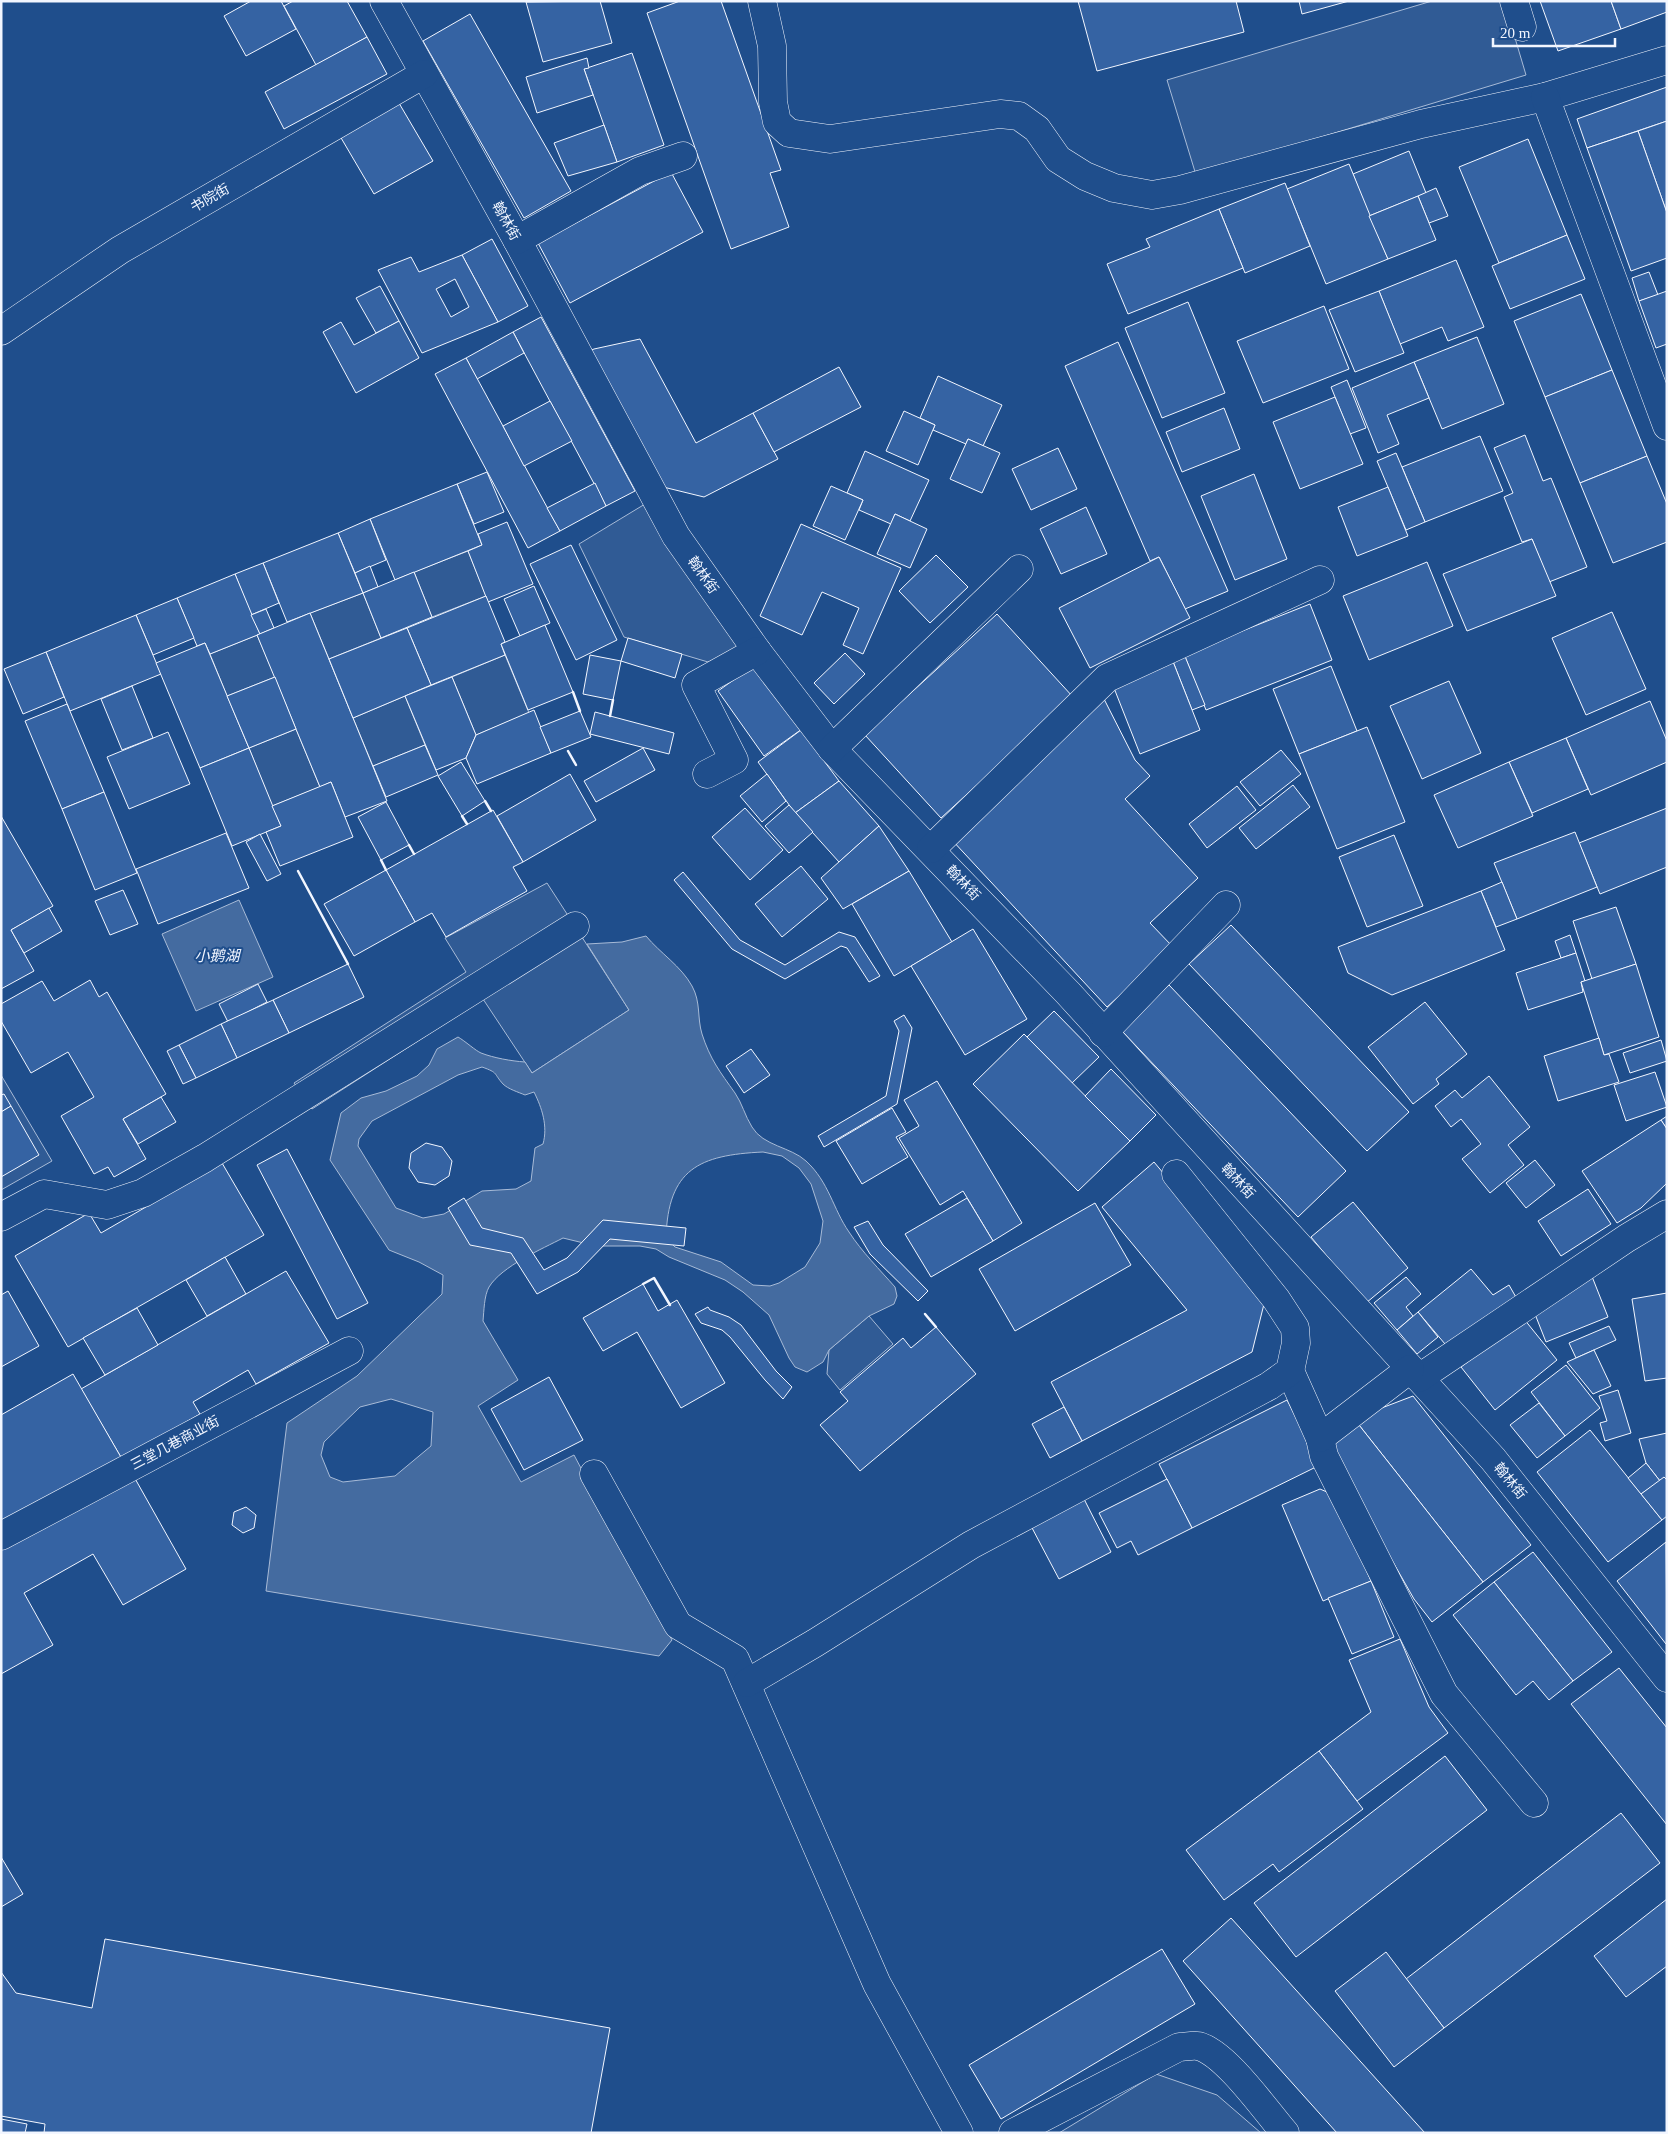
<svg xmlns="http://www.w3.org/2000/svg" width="1668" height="2134" font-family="'Times New Roman','Noto Sans SC',serif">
<rect width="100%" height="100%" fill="#1f4e8c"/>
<!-- built -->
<g fill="#305b95" stroke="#a8bbd7">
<polygon points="1432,1 1504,1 1526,75 1196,175 1167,80"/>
<polygon points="650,501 744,648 708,662 624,637 579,544"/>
<polygon points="468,551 486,596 432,617 414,572"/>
<polygon points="363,593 381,638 329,659 310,613"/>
<polygon points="257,635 275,677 227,696 210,654"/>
<polygon points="505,655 529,713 476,735 452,677"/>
<polygon points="405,696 425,745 373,766 353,718"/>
<polygon points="296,729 320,787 272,806 249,748"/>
<polygon points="547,883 629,1010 532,1073 483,999 312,1109 294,1083 466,972 445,938"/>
<polygon points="1,1075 52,1161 1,1190"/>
<polygon points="869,1316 893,1344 840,1390 827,1374 829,1350"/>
<polygon points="1156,2074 1217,2095 1261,2133 1059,2133"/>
</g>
<!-- water -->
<g fill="#446ba0" stroke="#a8bbd7" fill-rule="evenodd">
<polygon points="239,900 273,977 196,1011 162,934"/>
<path d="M646 936C660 953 681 966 692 986 701 1002 697 1018 702 1034 710 1059 720 1072 735 1093 742 1103 745 1116 752 1127 763 1146 791 1147 806 1161 829 1182 833 1209 849 1232 862 1252 880 1270 895 1287L897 1296 894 1304 869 1316 829 1350 823 1362 807 1372 795 1367 789 1358 769 1315 743 1292 725 1280 669 1257 656 1249 640 1246H596L563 1238C542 1249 502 1266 489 1287 484 1296 484 1311 483 1321L518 1380 478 1406 521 1482 574 1455 672 1640 659 1656 266 1591 287 1423 357 1376 442 1294 443 1275 419 1262 389 1250 330 1160 341 1113 361 1098 386 1091 417 1076 429 1065 437 1049 458 1037C465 1041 476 1051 481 1053 494 1058 511 1061 525 1062L532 1073 629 1010 587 944 622 942ZM482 1067C499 1073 493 1073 503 1084 508 1089 518 1092 525 1095L534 1092C542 1108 548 1126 543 1144L535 1148 531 1181 516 1189 482 1191 444 1214 423 1218 396 1208 358 1146 359 1139 372 1121 458 1075ZM763 1152 782 1156 799 1168 811 1184 823 1221 820 1243 805 1267 779 1283 770 1286 753 1285 721 1262 675 1247 666 1238C668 1169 699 1155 763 1152ZM391 1399 433 1412 431 1446 395 1476 343 1482 330 1477 321 1455 324 1442 360 1407Z"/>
</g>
<!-- building -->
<g fill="#3563a3" stroke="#f2f6ff" fill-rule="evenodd">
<polygon points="251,1 281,1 296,29 246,56 224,16"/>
<polygon points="293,1 347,1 367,37 316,65 284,6"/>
<polygon points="600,1 612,43 543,62 526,2"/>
<polygon points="680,1 721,1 781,170 770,173 789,227 731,249 647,13"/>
<polygon points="1078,1 1236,1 1244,32 1097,71"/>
<polygon points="1299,1 1349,1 1302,14"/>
<polygon points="1540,1 1611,1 1621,29 1558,51"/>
<polygon points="1611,1 1667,1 1667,12 1621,29"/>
<polygon points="470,14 571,191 524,218 423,41"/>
<polygon points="367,37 387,74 284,129 265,92"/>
<polygon points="632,53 664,145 617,162 584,69"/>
<polygon points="587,58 589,68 584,69 593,95 537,113 526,77"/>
<polygon points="1667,87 1667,121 1587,148 1577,119"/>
<polygon points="396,98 433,161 374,194 337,131"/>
<polygon points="1667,121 1667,213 1638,131"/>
<polygon points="604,125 617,162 568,176 554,143"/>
<polygon points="1638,131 1667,213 1667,258 1631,271 1587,148"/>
<polygon points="1528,139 1567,235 1499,263 1459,167"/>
<polygon points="1409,151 1426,193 1369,216 1353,174"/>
<polygon points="1349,164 1388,259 1326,284 1287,189"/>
<polygon points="671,172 703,232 570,303 538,243"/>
<polygon points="1285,183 1310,246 1245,273 1219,209"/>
<polygon points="1436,188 1448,216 1429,223 1418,196"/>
<polygon points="1418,196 1436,240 1388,259 1369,216"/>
<polygon points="1219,209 1243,268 1128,314 1107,264 1150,247 1146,239"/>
<polygon points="1567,235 1585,279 1510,309 1492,266"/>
<polygon points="492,239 528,306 498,322 462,255"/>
<path d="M462 255 498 322 422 353 378 270 411 257 419 272ZM455 279 469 307 451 317 436 289Z"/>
<polygon points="1456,260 1484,327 1448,341 1442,327 1400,344 1379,291"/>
<polygon points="1649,272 1658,295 1639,301 1632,278"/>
<polygon points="380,286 399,321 376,333 356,298"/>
<polygon points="1379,291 1404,353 1355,372 1329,310"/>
<polygon points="1667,291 1667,344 1656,348 1639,301"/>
<polygon points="1581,294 1612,370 1545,397 1514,321"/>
<polygon points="1188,302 1225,393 1162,418 1125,328"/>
<polygon points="1324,306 1349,369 1263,403 1237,341"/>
<polygon points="541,317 635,491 606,506 513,332"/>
<polygon points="399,321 419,358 356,393 323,332 341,322 354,345"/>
<polygon points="513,332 524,353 477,379 466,358"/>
<polygon points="1477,337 1504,404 1442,429 1414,362"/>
<polygon points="640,339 696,443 753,413 778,459 704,497 659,486 587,352 594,349"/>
<polygon points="1118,342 1228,591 1185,609 1159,557 1150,561 1065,366"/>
<polygon points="466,358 560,531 528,548 435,374"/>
<polygon points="1414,362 1429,398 1387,415 1399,444 1378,453 1352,388"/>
<polygon points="839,367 861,407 774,452 753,413"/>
<polygon points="1612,370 1647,456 1580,483 1545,397"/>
<polygon points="938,376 1002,405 983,446 968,439 966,444 933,430 935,425 920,418"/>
<polygon points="1347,380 1366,428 1350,434 1331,387"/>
<polygon points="1335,397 1363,464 1300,489 1273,422"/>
<polygon points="550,401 572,441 524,466 503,426"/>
<polygon points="1224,408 1240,449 1182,472 1166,432"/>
<polygon points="904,411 935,425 918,465 886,451"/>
<polygon points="1525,435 1543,481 1551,478 1587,567 1549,582 1532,539 1522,542 1504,497 1513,493 1494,448"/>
<polygon points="1480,436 1503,491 1425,522 1402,467"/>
<polygon points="968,439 1000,453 982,493 950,479"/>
<polygon points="1058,448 1077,489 1031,510 1012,469"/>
<polygon points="865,451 929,480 910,521 895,514 891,524 859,510 863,500 847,493"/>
<polygon points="1396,453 1425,522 1406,530 1377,461"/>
<polygon points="1647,456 1667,504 1667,542 1613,563 1580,483"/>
<polygon points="487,472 504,512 474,524 457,484"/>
<polygon points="1254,474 1287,559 1235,580 1201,496"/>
<polygon points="595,483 606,506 560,531 547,508"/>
<polygon points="457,484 482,545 395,580 370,519"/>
<polygon points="831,486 863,500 845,540 813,526"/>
<polygon points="1388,487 1408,536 1357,556 1338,507"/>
<polygon points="1086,507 1107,554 1061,574 1040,529"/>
<polygon points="895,514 927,529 910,568 877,554"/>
<polygon points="370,519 386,560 355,573 338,533"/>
<polygon points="507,522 533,584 488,602 468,551 482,545 478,534"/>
<polygon points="801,524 901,568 863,654 843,645 859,608 822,592 802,635 760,616"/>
<polygon points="338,533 363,593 287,622 263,563"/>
<polygon points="1532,539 1556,596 1467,631 1443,574"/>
<polygon points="571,545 617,640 576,660 530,564"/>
<polygon points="936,555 968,587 930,623 899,591"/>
<polygon points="1159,557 1190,618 1090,668 1059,608"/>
<polygon points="1427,562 1453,626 1369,660 1343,596"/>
<polygon points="263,563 279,603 251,615 235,574"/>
<polygon points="370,566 378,587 363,593 355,573"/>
<polygon points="414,572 432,617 381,638 363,593"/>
<polygon points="235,574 260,634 210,654 205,643 197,646 177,598"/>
<polygon points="534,586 550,623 520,636 504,599"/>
<polygon points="486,596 505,642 501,644 505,655 431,685 407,628"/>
<polygon points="177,598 194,638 153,655 136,615"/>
<polygon points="1310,604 1332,660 1206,710 1184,654"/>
<polygon points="266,609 274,628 260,634 251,615"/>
<polygon points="1612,612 1646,689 1586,715 1552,638"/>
<polygon points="310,613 387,801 345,817 331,782 320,787 257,635"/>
<polygon points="997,614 1073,697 941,818 865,735"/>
<polygon points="136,615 161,674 70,711 46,652"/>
<polygon points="545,625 573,692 528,710 501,644"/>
<polygon points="407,628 431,685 353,718 329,659"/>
<polygon points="628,638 682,654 675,678 621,661"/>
<polygon points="205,643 249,748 200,768 156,663"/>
<polygon points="46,652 64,697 23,714 4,669"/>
<polygon points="845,653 865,674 834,704 814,683"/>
<polygon points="1184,654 1205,705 1192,710 1172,659"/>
<polygon points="590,655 621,661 613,700 583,694"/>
<polygon points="1172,659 1200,730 1140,754 1112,683"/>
<polygon points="756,664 802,729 764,756 718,691"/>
<polygon points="1331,666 1357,731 1299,754 1273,689"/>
<polygon points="275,677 296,729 249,748 227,696"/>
<polygon points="452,677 476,735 466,758 436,770 405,696"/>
<polygon points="1449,681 1481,753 1422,779 1390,706"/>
<polygon points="132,686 153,738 122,750 101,699"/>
<polygon points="1104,699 1135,760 1150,776 1125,799 1198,878 1150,923 1173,947 1107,1007 951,839"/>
<polygon points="1650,701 1667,741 1667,762 1591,795 1566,738"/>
<polygon points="67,704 104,792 62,809 25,721"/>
<polygon points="534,710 551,753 477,784 466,758 476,735"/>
<polygon points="580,711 591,737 551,753 540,727"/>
<polygon points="595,712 674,733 669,754 590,734"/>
<polygon points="1367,727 1405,822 1337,849 1299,754"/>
<polygon points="801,730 839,781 795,813 758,762"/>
<polygon points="168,732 190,784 129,809 107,757"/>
<polygon points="1566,738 1588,789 1532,813 1509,762"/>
<polygon points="425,745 438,775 386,797 373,766"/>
<polygon points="249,748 281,826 232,846 200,768"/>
<polygon points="643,748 655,770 596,802 584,781"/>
<polygon points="1281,750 1301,774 1260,806 1240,782"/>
<polygon points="461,762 485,801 462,816 438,776"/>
<polygon points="1509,762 1533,816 1458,848 1434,795"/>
<polygon points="570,774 596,820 523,862 497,816"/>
<polygon points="767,774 786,801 762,822 740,796"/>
<polygon points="839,781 879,826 839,862 795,813"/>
<polygon points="331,782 353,837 280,866 266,832 281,826 272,806"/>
<polygon points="1293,785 1310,807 1256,849 1239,828"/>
<polygon points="1237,786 1256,810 1207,848 1189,824"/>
<polygon points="104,792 137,873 95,890 62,809"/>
<polygon points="386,802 409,845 381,860 358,817"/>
<polygon points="789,805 813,832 789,853 765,826"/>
<polygon points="745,808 783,850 750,880 712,837"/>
<polygon points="1667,808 1667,867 1600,894 1579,843"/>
<polygon points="493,810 523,862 513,867 527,891 446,937 432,913 415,922 386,870"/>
<polygon points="1,816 53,906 11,930 34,971 1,989"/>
<polygon points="879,826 909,871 843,909 821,878"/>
<polygon points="1575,832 1597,887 1517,919 1494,863"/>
<polygon points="226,833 249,888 158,924 136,869"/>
<polygon points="260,834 281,874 267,881 246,842"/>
<polygon points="1394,835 1423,906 1367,927 1339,857"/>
<polygon points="801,866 828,899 782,937 755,904"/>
<polygon points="386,870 415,922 354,956 324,904"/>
<polygon points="909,871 952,942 894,976 852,904"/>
<polygon points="683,872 740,940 785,965 839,932 855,937 880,976 869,982 847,948 841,946 785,979 732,949 674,880"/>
<polygon points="1502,882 1517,919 1496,927 1481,891"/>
<polygon points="123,890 138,924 110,935 95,901"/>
<polygon points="1481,891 1505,950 1392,995 1348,973 1338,947"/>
<polygon points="1616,907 1636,964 1592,979 1573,921"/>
<polygon points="49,908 62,931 24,953 11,930"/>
<polygon points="1231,925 1409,1112 1367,1151 1189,964"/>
<polygon points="973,929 1027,1019 965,1055 911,966"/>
<polygon points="1570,935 1576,953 1561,958 1555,941"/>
<polygon points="1576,953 1585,981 1581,982 1583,992 1528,1010 1516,973"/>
<polygon points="348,964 364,997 289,1033 273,1000"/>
<polygon points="1636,964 1659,1037 1604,1055 1581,982"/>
<polygon points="90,980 99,997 107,992 166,1094 123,1119 146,1159 114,1177 108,1167 94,1174 61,1116 94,1097 68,1052 31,1073 1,1021 1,1004 42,981 54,1001"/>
<polygon points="258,984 267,1002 228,1022 219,1004"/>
<polygon points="1169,985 1346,1171 1298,1217 1121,1030"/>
<polygon points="273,1000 289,1033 237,1058 221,1024"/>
<polygon points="1425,1002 1467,1054 1436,1079 1439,1084 1413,1104 1368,1047"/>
<polygon points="1054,1011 1099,1057 1072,1083 1027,1037"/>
<polygon points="904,1015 912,1028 897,1104 824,1147 818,1136 886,1096 899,1031 894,1021"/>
<polygon points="221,1024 237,1058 196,1078 179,1045"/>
<polygon points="1024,1034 1130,1141 1078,1191 973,1084"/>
<polygon points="1599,1038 1604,1055 1609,1054 1619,1082 1558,1101 1544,1056"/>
<polygon points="1661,1040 1667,1061 1630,1073 1623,1053"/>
<polygon points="179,1045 196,1078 183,1084 167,1051"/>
<polygon points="751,1049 770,1075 744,1093 726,1066"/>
<polygon points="1111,1069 1156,1115 1130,1141 1085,1096"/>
<polygon points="1655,1072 1667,1107 1626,1121 1614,1085"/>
<polygon points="1489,1076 1530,1127 1508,1145 1524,1165 1490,1193 1462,1159 1481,1144 1461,1119 1451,1127 1435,1106 1455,1090 1462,1098"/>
<polygon points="937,1081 1022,1223 993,1241 963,1191 940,1205 899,1138 919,1126 904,1100"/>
<polygon points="4,1094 11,1106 1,1112 1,1095"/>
<polygon points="161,1097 176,1122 138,1144 123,1119"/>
<polygon points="11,1106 39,1155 1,1177 1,1112"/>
<polygon points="892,1108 906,1132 896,1137 908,1157 862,1184 836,1141"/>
<polygon points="1667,1116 1667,1129 1661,1120"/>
<polygon points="1661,1120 1667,1129 1667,1183 1641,1208 1617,1223 1582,1171"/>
<polygon points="426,1143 442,1147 452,1161 449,1176 435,1185 418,1182 409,1168 411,1153"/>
<polygon points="287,1149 368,1303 337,1319 257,1165"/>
<polygon points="1535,1160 1555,1185 1526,1208 1506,1183"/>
<polygon points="1154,1162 1266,1296 1252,1352 1082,1441 1051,1382 1187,1310 1102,1207"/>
<polygon points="222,1163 264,1235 68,1347 15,1256 89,1213 101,1233"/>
<polygon points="1588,1189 1611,1224 1561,1256 1538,1221"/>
<polygon points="464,1198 482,1228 523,1238 544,1270 567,1258 603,1220 686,1228 684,1246 610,1239 578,1272 537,1294 511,1253 470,1245 448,1208"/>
<polygon points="967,1198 993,1241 931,1277 905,1234"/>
<polygon points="1353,1202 1408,1268 1366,1303 1311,1237"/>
<polygon points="1095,1203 1131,1265 1015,1331 979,1269"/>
<polygon points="868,1221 883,1245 928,1291 918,1301 870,1254 854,1227"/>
<polygon points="225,1257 246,1294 207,1316 186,1280"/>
<polygon points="1471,1269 1493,1295 1509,1285 1517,1299 1445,1344 1418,1312"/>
<polygon points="286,1271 329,1343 256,1384 248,1370 193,1402 200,1414 122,1459 81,1389"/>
<polygon points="1591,1274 1608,1317 1546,1342 1529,1299"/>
<polygon points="1406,1277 1421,1294 1406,1307 1413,1316 1397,1330 1374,1303"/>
<polygon points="643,1284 658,1311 677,1300 725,1383 681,1408 637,1332 603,1351 583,1318"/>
<polygon points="8,1291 39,1346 1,1367 1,1295"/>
<polygon points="1667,1293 1667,1378 1645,1381 1632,1299"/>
<polygon points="708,1307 710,1310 729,1317 741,1325 776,1371 792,1387 783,1399 765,1380 730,1337 722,1330 701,1323 695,1314"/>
<polygon points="137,1308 158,1345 105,1375 83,1338"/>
<polygon points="1418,1312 1438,1337 1417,1354 1397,1330"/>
<polygon points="1524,1319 1557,1360 1495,1410 1461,1367"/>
<polygon points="1609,1326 1616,1340 1576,1358 1569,1343"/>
<polygon points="936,1327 976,1374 860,1471 820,1425 848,1401 840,1392 903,1338 911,1348"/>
<polygon points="1594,1350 1611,1386 1593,1394 1567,1362"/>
<polygon points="1566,1365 1600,1408 1565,1436 1531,1392"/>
<polygon points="73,1374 122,1459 1,1528 1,1415"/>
<polygon points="549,1377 583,1440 524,1470 491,1409"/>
<polygon points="1618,1390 1631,1433 1605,1441 1600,1423 1607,1421 1599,1396"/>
<polygon points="1413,1396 1531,1545 1483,1582 1359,1425 1379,1409"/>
<polygon points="1287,1400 1320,1465 1192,1528 1159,1464"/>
<polygon points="1539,1403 1565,1436 1537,1458 1510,1425"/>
<polygon points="1064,1407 1082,1441 1050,1458 1032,1424"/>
<polygon points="1359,1425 1483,1582 1432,1622 1414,1599 1328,1448"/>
<polygon points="1590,1430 1662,1520 1608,1562 1537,1472"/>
<polygon points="1667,1433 1667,1480 1664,1477 1660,1481 1646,1463 1639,1439"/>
<polygon points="1646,1463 1660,1481 1641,1494 1628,1478"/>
<polygon points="133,1475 186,1569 123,1605 93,1554 24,1593 53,1645 1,1674 1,1549"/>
<polygon points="1664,1477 1667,1480 1667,1516 1662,1520 1641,1494"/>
<polygon points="1167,1479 1192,1528 1138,1555 1131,1541 1117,1548 1099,1513"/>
<polygon points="1320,1489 1334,1495 1371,1581 1323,1601 1282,1505"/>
<polygon points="1084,1499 1111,1552 1059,1579 1031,1526"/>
<polygon points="246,1507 256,1515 254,1528 243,1533 232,1525 234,1512"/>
<polygon points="1666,1542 1667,1644 1666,1644 1617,1581"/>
<polygon points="1533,1552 1612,1652 1573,1681 1494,1582"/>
<polygon points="1371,1581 1394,1637 1352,1654 1328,1598"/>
<polygon points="1494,1582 1573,1681 1549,1700 1533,1681 1516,1695 1453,1615"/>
<polygon points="1400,1639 1429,1707 1448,1733 1357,1801 1319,1751 1371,1712 1349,1660"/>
<polygon points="1619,1668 1667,1728 1667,1825 1571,1704"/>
<polygon points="1319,1751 1363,1809 1279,1872 1273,1864 1224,1900 1186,1850"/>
<polygon points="1445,1756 1487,1810 1296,1957 1254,1903"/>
<polygon points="1621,1813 1660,1863 1444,2028 1406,1979"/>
<polygon points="1,1857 23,1894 1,1907"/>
<polygon points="1667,1899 1667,1966 1626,1997 1594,1956"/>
<polygon points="1231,1918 1425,2133 1337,2133 1183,1961"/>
<polygon points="105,1939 610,2028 591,2133 44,2133 45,2124 1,2116 1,1972 16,1993 92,2008"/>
<polygon points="1162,1949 1195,2004 1001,2119 969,2065"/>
<polygon points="1386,1952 1444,2028 1394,2067 1335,1991"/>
<polygon points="1,2119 27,2124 25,2133 1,2133"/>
</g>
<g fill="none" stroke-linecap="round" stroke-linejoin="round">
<defs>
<g id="minor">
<polyline points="384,1 517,240 676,536 757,651 832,749 1068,993 1493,1459 1667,1678"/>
<polyline points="762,1 772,46 773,102 777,122 789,133 830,139 1000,114 1019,116 1037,129 1058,159 1085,176 1114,188 1152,195 1180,190 1421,124 1545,97 1667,60"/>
<polyline points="1514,1 1522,27"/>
<polyline points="1545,97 1667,426"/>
<polyline points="517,240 640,171 683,156"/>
<polyline points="1,331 120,250 424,74"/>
<polyline points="832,749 1019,569"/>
<polyline points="707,774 734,760 696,685 757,651"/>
<polyline points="931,849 1107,678 1320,580"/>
<polyline points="1103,1033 1226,905"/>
<polyline points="1,1217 44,1194 107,1205 143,1193 205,1158 575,926"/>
<polyline points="1290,1371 1320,1438 1324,1456 1444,1694 1534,1803"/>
<polyline points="1419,1378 1627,1238 1667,1214"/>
<polyline points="1320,1438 1410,1369"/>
<polyline points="594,1474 678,1625 735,1659 877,1984 959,2133"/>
<polyline points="1,1536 349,1351"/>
<polyline points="747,1683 815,1643 971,1545 1269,1386 1290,1371 1296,1343 1295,1328 1276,1299 1176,1174"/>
<path d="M1013 2133 1179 2047C1185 2047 1192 2045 1198 2046 1225 2052 1266 2111 1285 2133"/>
</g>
</defs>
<!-- minor casing -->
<use href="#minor" stroke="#f2f6ff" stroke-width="29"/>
<!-- minor -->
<use href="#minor" stroke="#1f4e8c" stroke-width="28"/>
<!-- wall -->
<g stroke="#f2f6ff" stroke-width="2.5">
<polyline points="573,692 580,711"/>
<polyline points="610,716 613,700"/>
<polyline points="568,751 576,765"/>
<polyline points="485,801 491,811"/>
<polyline points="462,816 467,824"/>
<polyline points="409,845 414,854"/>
<polyline points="381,860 386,870"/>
<polyline points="298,871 348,964"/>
<polyline points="643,1284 654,1278 670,1305"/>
<polyline points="925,1314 936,1327"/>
</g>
</g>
<g text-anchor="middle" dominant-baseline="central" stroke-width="4" stroke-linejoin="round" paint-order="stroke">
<!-- street labels -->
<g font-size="14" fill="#f2f6ff" stroke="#1f4e8c">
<text transform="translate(210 198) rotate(-30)">书院街</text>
<text transform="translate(506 221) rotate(61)">翰林街</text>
<text transform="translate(703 575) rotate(55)">翰林街</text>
<text transform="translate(963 883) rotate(46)">翰林街</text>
<text transform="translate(1238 1181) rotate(47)">翰林街</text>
<text transform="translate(175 1443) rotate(-28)">三堂几巷商业街</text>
<text transform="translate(1510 1481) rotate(51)">翰林街</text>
</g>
<!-- water labels -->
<g font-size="15" font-style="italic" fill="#f2f6ff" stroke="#1f4e8c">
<text x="217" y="956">小鹅湖</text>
</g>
</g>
<!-- border -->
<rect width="1668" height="2134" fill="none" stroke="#f2f6ff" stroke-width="5"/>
<!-- scale -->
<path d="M1493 38v8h122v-8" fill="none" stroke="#f2f6ff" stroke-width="2.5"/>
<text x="1500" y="38" font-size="15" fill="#f2f6ff" stroke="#1f4e8c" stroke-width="4" paint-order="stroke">20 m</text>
</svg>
